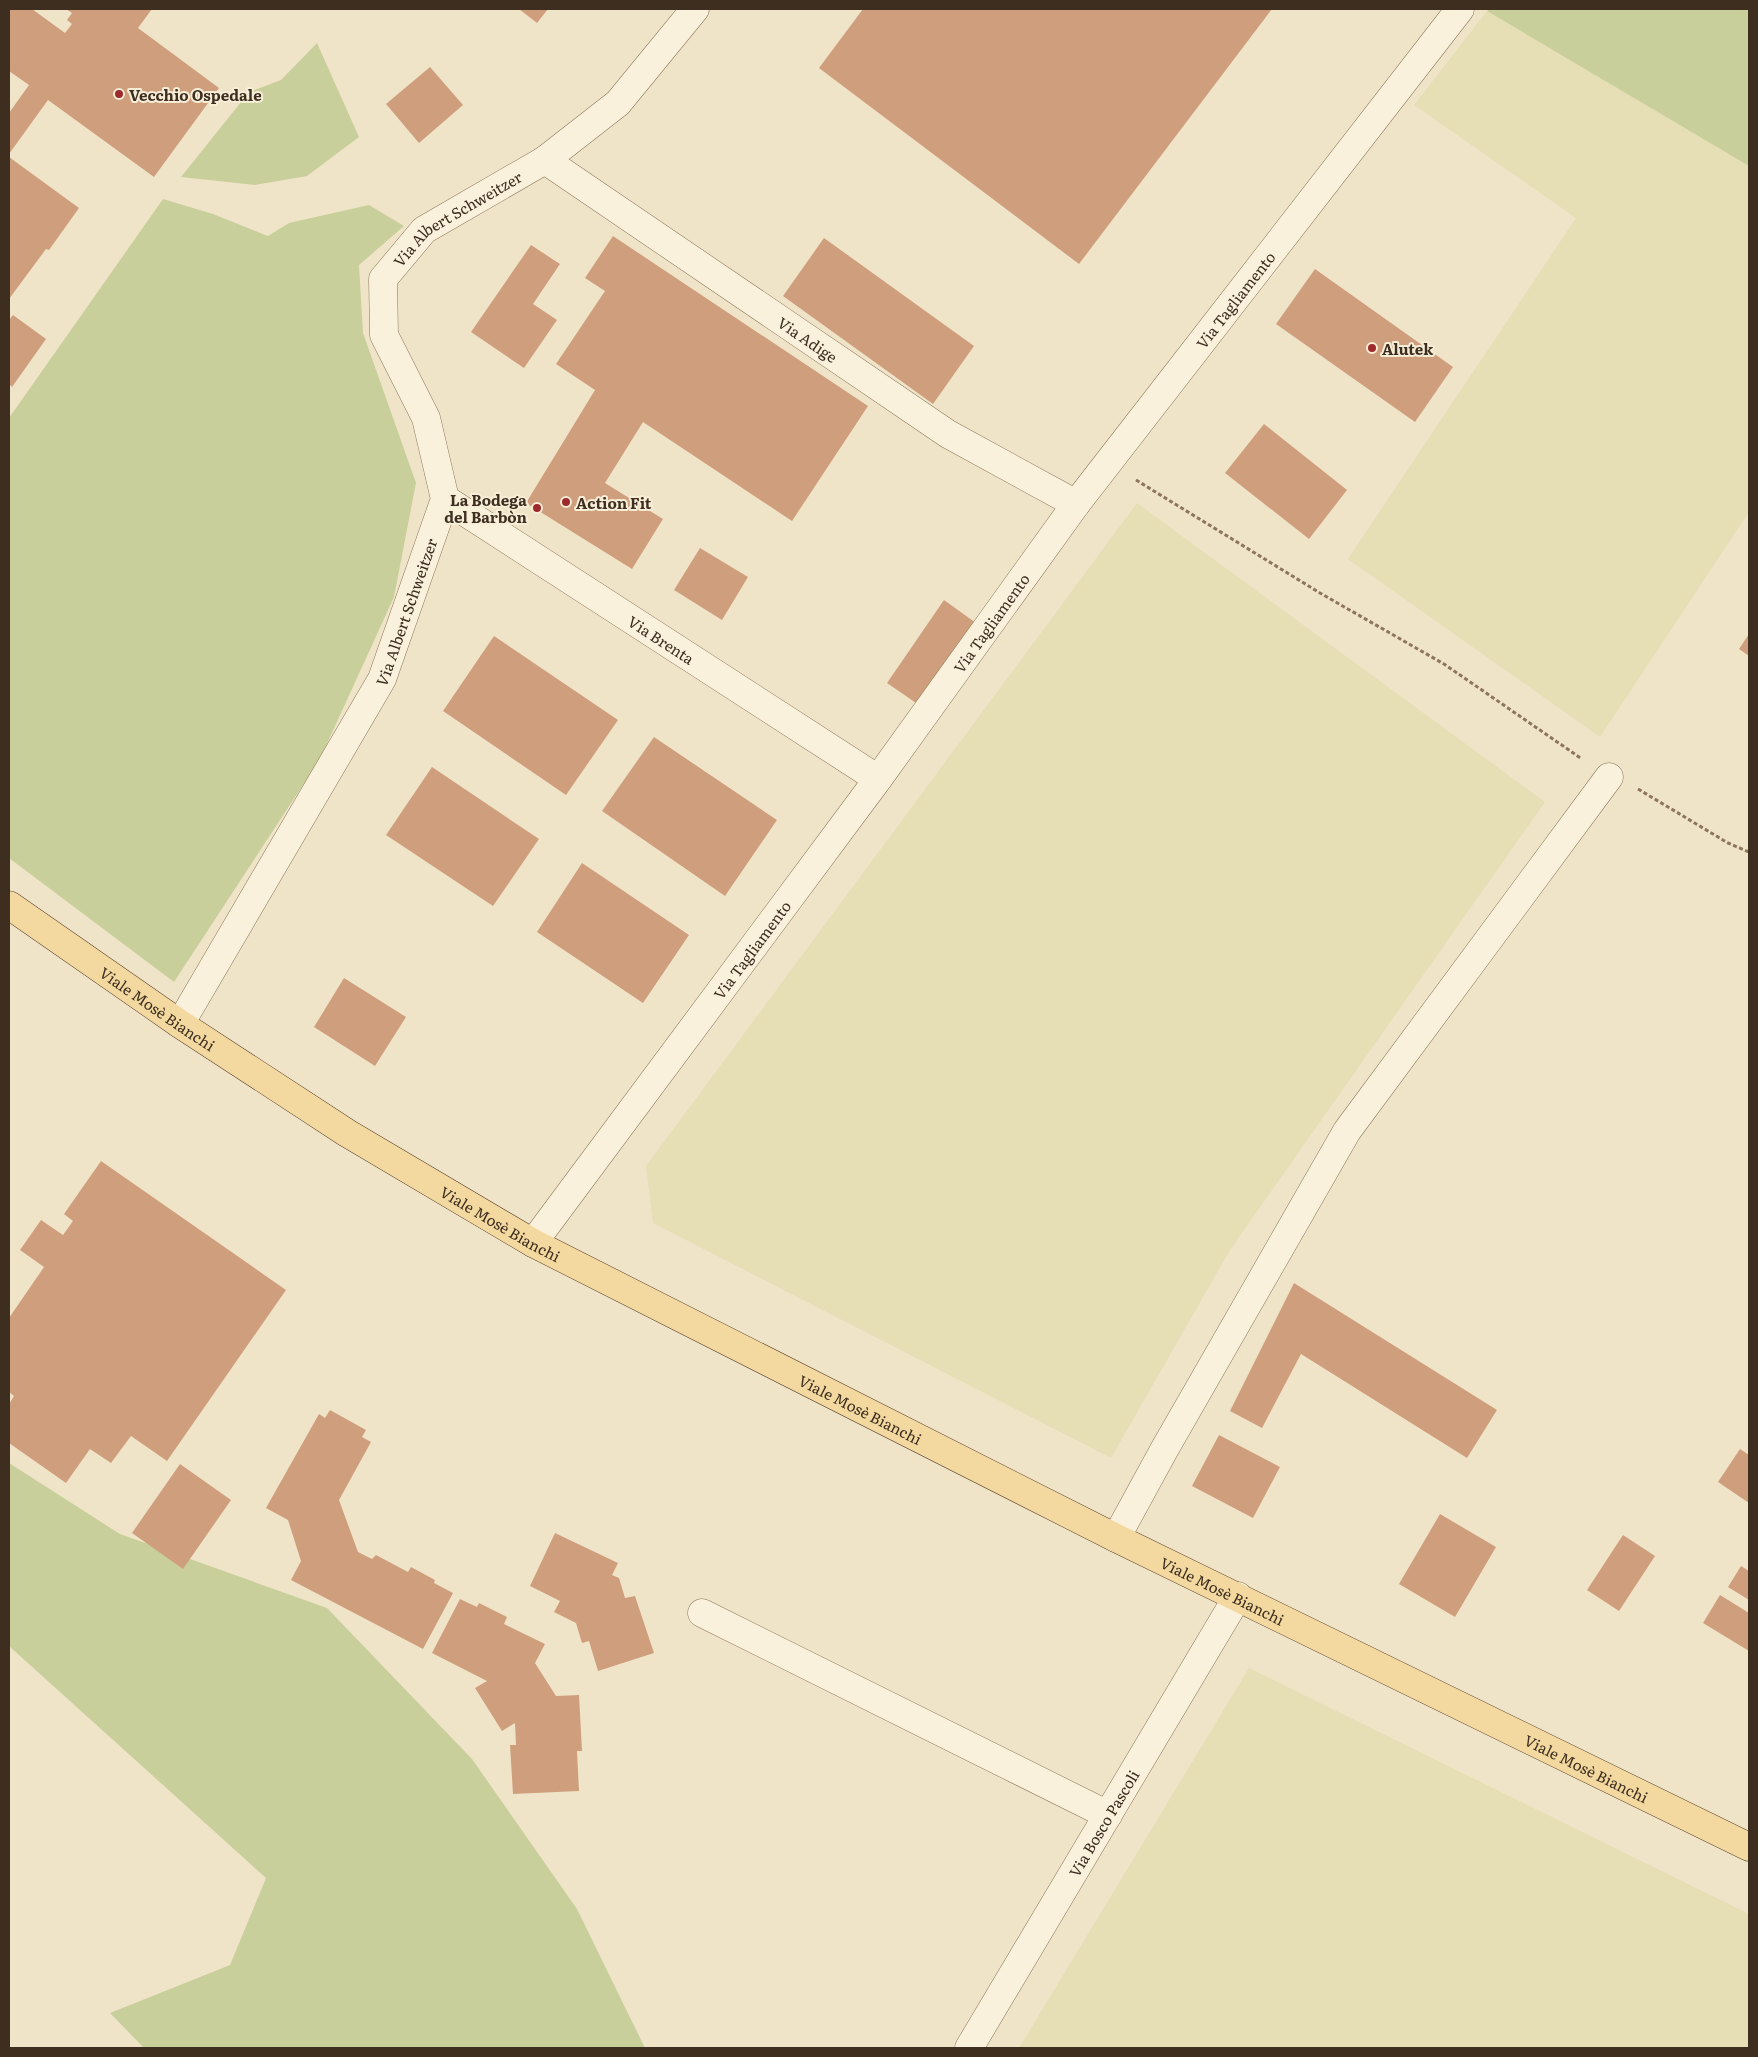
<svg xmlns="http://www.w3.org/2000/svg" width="1758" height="2057" font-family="Literata,serif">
<rect width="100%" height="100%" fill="#f0e4c8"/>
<!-- farmland -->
<g fill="#e6deb5">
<polygon points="1487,11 1749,166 1749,512 1600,737 1348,559 1576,218 1414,105"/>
<polygon points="1137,503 1545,802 1230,1250 1111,1458 653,1223 646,1166"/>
<polygon points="1249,1668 1749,1914 1749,2048 1019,2048"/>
</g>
<!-- green -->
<g fill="#c9cf9b">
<polygon points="1489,9 1749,9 1749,166 1487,11"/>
<polygon points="317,43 359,137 307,176 255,185 181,177 249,92 281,80"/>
<polygon points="163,199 213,214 268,236 289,223 369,205 404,226 359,265 363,333 416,483 394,597 320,759 174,982 9,858 9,418"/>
<polygon points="9,1463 120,1534 327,1608 472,1759 577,1909 645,2048 144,2048 110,2013 230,1965 266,1878 9,1646"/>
</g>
<!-- building -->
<g fill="#cf9f7d">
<polygon points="9,9 32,9 65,33 72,24 67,20 72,13 66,9 152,9 138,28 219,88 154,177 48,100 9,154 9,113 29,85 9,71"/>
<polygon points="519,9 548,9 537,23"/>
<polygon points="863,9 1272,9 1079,264 819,68"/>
<polygon points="430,67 463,105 419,143 386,104"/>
<polygon points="9,157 79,208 49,250 46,249 9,299"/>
<polygon points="613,236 868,406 792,521 643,422 605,483 663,519 632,569 526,503 595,390 556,364 605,291 585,278"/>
<polygon points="824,238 974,346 933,404 783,296"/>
<polygon points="531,245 560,264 533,304 557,320 524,368 471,332"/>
<polygon points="1315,269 1453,367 1415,422 1276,324"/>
<polygon points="13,315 46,339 12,387 9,384 9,320"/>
<polygon points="1264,424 1347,490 1309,539 1225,473"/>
<polygon points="700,548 748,577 722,620 674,590"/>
<polygon points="944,600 976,623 919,705 887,683"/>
<polygon points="1749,634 1749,656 1739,649"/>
<polygon points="494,636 618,720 566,795 443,711"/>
<polygon points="654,737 777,820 725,896 602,811"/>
<polygon points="432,767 539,839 493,906 386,835"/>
<polygon points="582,863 689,935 643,1003 537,932"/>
<polygon points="344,978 406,1017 375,1066 314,1027"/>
<polygon points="101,1161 286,1290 167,1461 131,1436 111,1463 90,1449 66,1483 9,1443 9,1404 14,1396 9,1392 9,1318 44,1267 20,1250 41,1220 63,1235 73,1221 64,1214"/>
<polygon points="1294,1283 1497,1410 1467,1458 1301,1354 1262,1428 1230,1411"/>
<polygon points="330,1410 366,1430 362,1437 371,1442 339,1500 358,1552 372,1559 376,1555 408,1572 411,1567 435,1580 434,1583 453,1593 423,1649 291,1580 301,1561 288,1520 266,1508 319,1414 325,1418"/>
<polygon points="1219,1435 1280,1467 1253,1518 1192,1486"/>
<polygon points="1740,1449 1749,1455 1749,1503 1718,1482"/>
<polygon points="180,1464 231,1500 183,1569 132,1533"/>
<polygon points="1440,1514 1496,1547 1455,1617 1399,1584"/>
<polygon points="555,1533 618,1563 612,1575 619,1578 625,1598 635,1596 654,1653 598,1671 589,1641 582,1643 576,1623 554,1612 560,1601 530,1586"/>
<polygon points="1623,1535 1655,1556 1619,1611 1587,1590"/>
<polygon points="1741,1566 1749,1571 1749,1600 1728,1587"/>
<polygon points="1720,1595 1749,1613 1749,1651 1703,1623"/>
<polygon points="460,1599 477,1607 479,1603 507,1617 504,1624 545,1644 535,1663 556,1696 579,1695 582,1751 577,1751 579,1791 513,1794 510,1745 516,1745 515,1723 502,1731 475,1688 487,1681 432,1653"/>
</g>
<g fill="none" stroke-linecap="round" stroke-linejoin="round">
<defs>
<g id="minor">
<path id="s1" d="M545 160 948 434 1076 504"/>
<path id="s2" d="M445 499 878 779"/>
<path id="s3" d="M180 1024 382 679 445 499 426 418 384 335 383 279 424 230 545 160 618 103 695 9"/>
<path id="s4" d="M533 1243 878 779 1076 504 1460 9"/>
<polyline points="1116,1538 1164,1450 1347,1131 1609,777"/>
<polyline points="702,1613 1108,1815"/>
<path id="s5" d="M969 2048 1238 1596"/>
</g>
<g id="major">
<path id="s6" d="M9 905 180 1024 347 1133 533 1243 1116 1538 1749 1847"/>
</g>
</defs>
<!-- minor casing -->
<use href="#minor" stroke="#8d765c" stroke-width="29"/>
<!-- major casing -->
<use href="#major" stroke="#5b4430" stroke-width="29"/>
<!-- path -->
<g stroke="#8d765c" stroke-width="3" stroke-dasharray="4 2.5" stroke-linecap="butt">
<polyline points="1136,480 1320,593 1444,664 1582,759"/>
<polyline points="1638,789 1728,843 1749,852"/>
</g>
<!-- minor -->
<use href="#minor" stroke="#faf1dc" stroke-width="28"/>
<!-- major -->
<use href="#major" stroke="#f3d9a0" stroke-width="28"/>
</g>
<!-- markers -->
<g fill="#9e2a2b" stroke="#f7eed8" stroke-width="2">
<circle cx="119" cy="94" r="5"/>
<circle cx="1372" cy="348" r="5"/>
<circle cx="566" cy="502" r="5"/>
<circle cx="537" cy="508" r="5"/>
</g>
<g text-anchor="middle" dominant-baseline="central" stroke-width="4" stroke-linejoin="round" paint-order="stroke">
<!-- poi labels -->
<g font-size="15" font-weight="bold" fill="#3d2e20" stroke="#f7eed8" text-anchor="start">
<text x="129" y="94">Vecchio Ospedale</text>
<text x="1382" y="348">Alutek</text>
<text x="527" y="499" text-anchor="end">La Bodega<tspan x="527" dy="17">del Barbòn</tspan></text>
<text x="576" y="502">Action Fit</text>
</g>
<!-- street labels -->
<g font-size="15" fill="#3d2e20" stroke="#f7eed8">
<text stroke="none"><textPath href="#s3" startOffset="920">Via Albert Schweitzer</textPath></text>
<text stroke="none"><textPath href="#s4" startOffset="1176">Via Tagliamento</textPath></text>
<text stroke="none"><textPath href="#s1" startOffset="318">Via Adige</textPath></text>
<text stroke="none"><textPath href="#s3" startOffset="471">Via Albert Schweitzer</textPath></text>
<text stroke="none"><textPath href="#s4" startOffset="771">Via Tagliamento</textPath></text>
<text stroke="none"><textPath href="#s2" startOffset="258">Via Brenta</textPath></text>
<text stroke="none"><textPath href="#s4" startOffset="366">Via Tagliamento</textPath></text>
<text stroke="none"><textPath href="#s6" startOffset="181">Viale Mosè Bianchi</textPath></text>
<text stroke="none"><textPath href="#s6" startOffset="586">Viale Mosè Bianchi</textPath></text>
<text stroke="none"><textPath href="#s6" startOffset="991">Viale Mosè Bianchi</textPath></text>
<text stroke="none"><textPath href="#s6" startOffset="1396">Viale Mosè Bianchi</textPath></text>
<text stroke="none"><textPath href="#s6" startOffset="1801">Viale Mosè Bianchi</textPath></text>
<text stroke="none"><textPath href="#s5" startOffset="262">Via Bosco Pascoli</textPath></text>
</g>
</g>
<!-- border -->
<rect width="1758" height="2057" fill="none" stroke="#3d2e20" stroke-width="20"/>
</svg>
